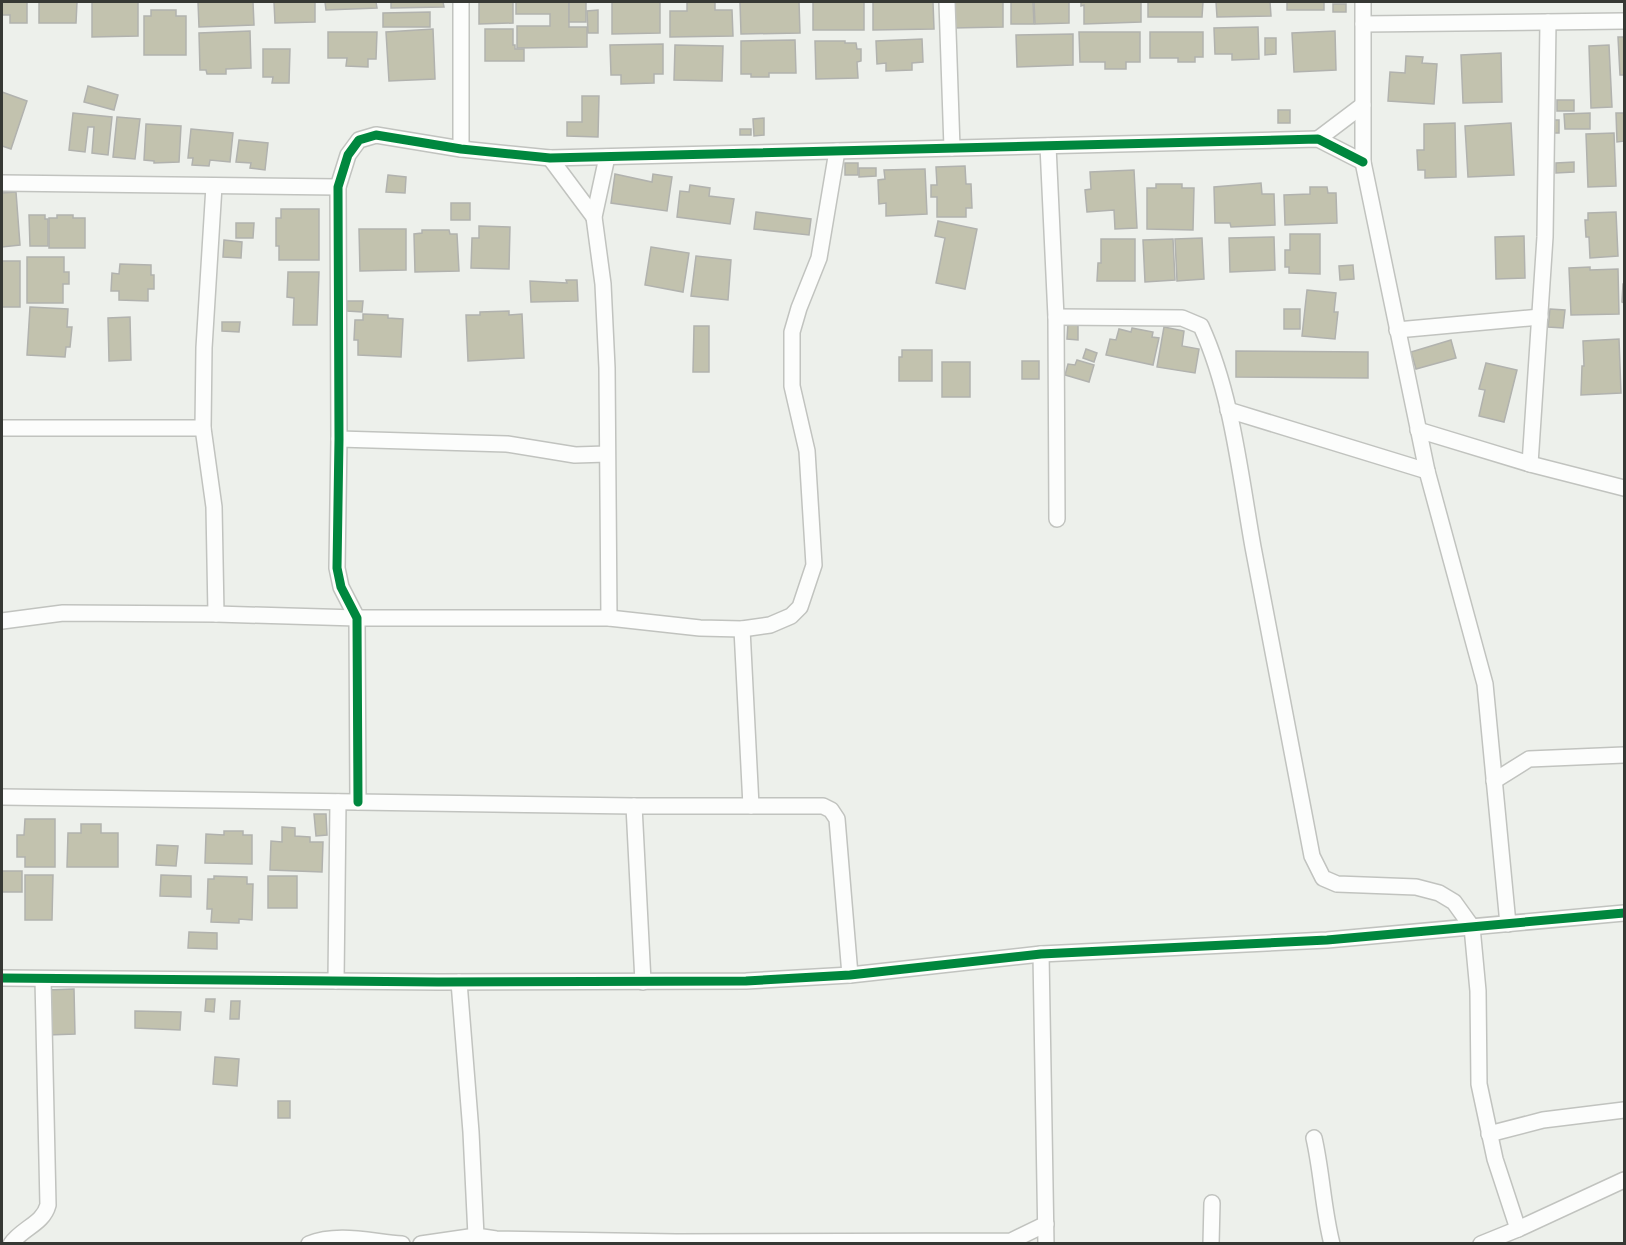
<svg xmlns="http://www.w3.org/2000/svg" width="1626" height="1245" font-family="Manrope,sans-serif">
<rect width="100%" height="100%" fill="#edf0eb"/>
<!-- building -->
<g fill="#c2c2ae" stroke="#b1b2ae" stroke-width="1.5">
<polygon points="2,2 27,2 27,23 10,23 10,15 2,15"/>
<polygon points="39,2 77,2 76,23 39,23"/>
<polygon points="92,2 138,2 138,36 92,37"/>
<polygon points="198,2 253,2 254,25 199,27"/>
<polygon points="274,2 315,2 315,22 275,23"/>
<polygon points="325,2 376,2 377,8 326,10"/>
<polygon points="391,2 443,2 444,7 391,8"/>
<polygon points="479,2 513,2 513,23 479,24"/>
<polygon points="516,2 569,2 569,27 587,27 587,47 517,48 517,26 550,26 550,14 516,14"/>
<rect x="569" y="2" width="17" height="20"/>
<polygon points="612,2 660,2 660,33 612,34"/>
<polygon points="687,2 715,2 715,10 732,10 733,36 670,37 670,11 687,11"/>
<polygon points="740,2 799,2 800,33 741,34"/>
<rect x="813" y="2" width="51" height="28"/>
<polygon points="873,2 933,2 934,29 873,30"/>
<polygon points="952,2 1003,2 1003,27 952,28"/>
<polygon points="1011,2 1033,2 1034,24 1011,24"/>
<polygon points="1034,2 1069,2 1069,23 1035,24"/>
<polygon points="1081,2 1141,2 1141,22 1084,24 1084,5 1081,6"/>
<polygon points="1148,2 1203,2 1202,17 1148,17"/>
<polygon points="1216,2 1270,2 1271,16 1217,17"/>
<rect x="1287" y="2" width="37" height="8"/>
<rect x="1333" y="4" width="13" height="8"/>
<polygon points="151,10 176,10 176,16 186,16 186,55 144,55 144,16 151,16"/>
<polygon points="598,10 598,33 588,33 587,11"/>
<polygon points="430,12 430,27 383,27 383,13"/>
<polygon points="1258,27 1259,59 1232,60 1232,54 1215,54 1214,28"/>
<polygon points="433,29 435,79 389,81 386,32"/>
<polygon points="485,29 513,29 513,45 515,45 515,49 524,49 524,61 485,61"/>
<polygon points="250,31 251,68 226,69 226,74 207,74 206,70 200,70 199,33"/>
<polygon points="1335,31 1336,70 1294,72 1292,33"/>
<polygon points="328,32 377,32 376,59 368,59 368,67 346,66 347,58 328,58"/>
<polygon points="1079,32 1140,32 1140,62 1126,62 1126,69 1105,69 1105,62 1080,62"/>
<polygon points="1150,32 1203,32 1203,57 1195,57 1195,62 1178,62 1178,58 1150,58"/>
<polygon points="1073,34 1073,65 1017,67 1016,35"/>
<polygon points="1618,37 1624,37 1624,75 1620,75"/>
<polygon points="1265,38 1276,38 1276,54 1265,55"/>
<polygon points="922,39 923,62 912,63 912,70 886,71 886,63 877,64 876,41"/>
<polygon points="795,40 796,73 769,73 769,77 751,77 751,74 741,74 741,41"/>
<polygon points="815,41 845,41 845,43 856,43 857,49 861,49 861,61 857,62 858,78 816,79"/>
<polygon points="663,44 663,74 654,74 654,83 621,84 621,75 611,75 610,45"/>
<polygon points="675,45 723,46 722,81 674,80"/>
<polygon points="1609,45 1612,107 1591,108 1589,46"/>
<polygon points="263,49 290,49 289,83 272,83 273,77 263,77"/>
<polygon points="1501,53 1502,102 1463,103 1461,55"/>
<polygon points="1406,56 1423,57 1422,63 1437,64 1434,104 1388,101 1390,72 1405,73"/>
<polygon points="88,86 118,95 114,110 84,102"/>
<polygon points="2,92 27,101 11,149 2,146"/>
<polygon points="582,96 599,96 598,137 567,136 567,122 582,122"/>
<rect x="1557" y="100" width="17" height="11"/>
<rect x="1278" y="110" width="12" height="13"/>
<polygon points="73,113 112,117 108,155 92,153 94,127 88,127 85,152 69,150"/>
<polygon points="1590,113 1590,129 1565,129 1564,114"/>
<polygon points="1616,113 1624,113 1624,141 1617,142"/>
<polygon points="117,117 140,119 135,159 113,157"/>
<polygon points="764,118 764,135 754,136 753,119"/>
<rect x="1549" y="120" width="10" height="13"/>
<polygon points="1455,123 1456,177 1425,178 1425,170 1418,170 1417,150 1424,150 1424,124"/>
<polygon points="1511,123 1514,175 1468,177 1465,126"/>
<polygon points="146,124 181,126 179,162 154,163 154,161 144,160"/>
<polygon points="191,129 233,133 230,162 210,160 209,166 192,165 193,158 188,158"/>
<rect x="740" y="129" width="11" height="6"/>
<polygon points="1614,133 1616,186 1588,187 1586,134"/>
<polygon points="239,140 268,143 265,170 250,168 251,163 236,162"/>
<polygon points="1574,162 1574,172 1556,173 1556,163"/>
<rect x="845" y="163" width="13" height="12"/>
<polygon points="965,166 966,184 971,184 972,208 966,208 966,217 937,217 937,197 931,197 931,185 937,185 936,167"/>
<polygon points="859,168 876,168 876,176 859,177"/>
<polygon points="925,169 927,214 886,216 886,203 879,204 878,180 885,179 884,170"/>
<polygon points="1134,170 1137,228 1115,229 1114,210 1087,212 1085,190 1091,189 1090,172"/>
<polygon points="615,174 652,182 653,174 672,177 667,211 611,203"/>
<polygon points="388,175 406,177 405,193 386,192"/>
<polygon points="1261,183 1262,194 1274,194 1275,225 1231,227 1230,223 1215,223 1214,187"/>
<polygon points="1156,184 1182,184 1182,188 1194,188 1193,230 1147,229 1147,188 1156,188"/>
<polygon points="690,185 710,188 709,196 734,199 730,224 677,217 680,191 689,192"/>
<polygon points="1310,187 1327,187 1328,193 1336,193 1337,223 1285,225 1284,195 1310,194"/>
<polygon points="16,192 20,245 2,247 2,193"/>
<rect x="451" y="203" width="19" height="17"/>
<polygon points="281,209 319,209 319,260 279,260 279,246 276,246 276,218 281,218"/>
<polygon points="756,212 811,219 809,235 754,229"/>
<polygon points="1616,212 1618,256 1590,258 1589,237 1586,237 1585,220 1588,220 1588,213"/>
<polygon points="29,215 45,215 45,219 48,219 48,246 30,246"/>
<polygon points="57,215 73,215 73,218 85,218 85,248 49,248 49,218 57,218"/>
<polygon points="938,221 977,229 965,289 936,283 945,238 935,236"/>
<polygon points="236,223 254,223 253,238 236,238"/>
<polygon points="479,226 510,227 509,269 471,268 472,238 479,238"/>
<polygon points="359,229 406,229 406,270 360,271"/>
<polygon points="422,230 449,230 450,234 457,234 459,271 415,272 414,234 422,233"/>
<polygon points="1290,234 1320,234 1320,274 1289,273 1289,267 1285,267 1285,250 1290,250"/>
<polygon points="1524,236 1525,278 1496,279 1495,237"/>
<polygon points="1274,237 1275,270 1230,272 1229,238"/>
<polygon points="1202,238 1204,279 1177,281 1175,239"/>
<polygon points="1101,239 1135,239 1135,281 1097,281 1098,263 1101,263"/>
<polygon points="1173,239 1175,280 1145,282 1143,240"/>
<polygon points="224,240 242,242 241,258 223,257"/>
<polygon points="651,247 689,253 683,292 645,285"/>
<polygon points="696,256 731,260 728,300 691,296"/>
<polygon points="27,257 64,257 64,272 69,272 69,284 63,284 63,303 27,303"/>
<rect x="2" y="261" width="18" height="46"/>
<polygon points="120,264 151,265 151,275 154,275 154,289 148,289 148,301 119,300 119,291 111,291 112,273 119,274"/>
<polygon points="1353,265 1354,279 1340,280 1339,266"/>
<polygon points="1590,267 1590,270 1618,269 1619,314 1571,315 1569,268"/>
<polygon points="288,272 319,272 317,325 293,325 294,298 287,297"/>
<polygon points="566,280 577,280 578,301 531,302 530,281 567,283"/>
<polygon points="1623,284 1624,284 1624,303 1622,302"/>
<polygon points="1307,290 1336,293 1334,312 1338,312 1335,339 1302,336"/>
<polygon points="347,301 363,301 362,312 347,311"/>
<polygon points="30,307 68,309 67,327 72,327 70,347 66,347 65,357 27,355"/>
<rect x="1284" y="309" width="16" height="20"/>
<polygon points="1550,309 1565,310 1563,328 1548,327"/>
<polygon points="509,311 509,315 522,314 524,358 468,361 466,315 480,315 480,312"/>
<polygon points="363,314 388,315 388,318 403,319 401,357 358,355 358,340 354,340 355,320 363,320"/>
<polygon points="130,317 131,360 109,361 108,318"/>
<polygon points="222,322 240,322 239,332 222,331"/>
<polygon points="1068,323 1078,324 1078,340 1067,339"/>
<polygon points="694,326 709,326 709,372 693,372"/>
<polygon points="1164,327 1184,331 1182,346 1199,349 1195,373 1157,367"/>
<polygon points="1132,328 1153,332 1152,337 1159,338 1153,365 1106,355 1110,339 1116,340 1119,329 1131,332"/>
<polygon points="1619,339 1621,393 1581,395 1582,366 1584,366 1583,341"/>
<polygon points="1451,340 1456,358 1416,369 1411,352"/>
<polygon points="1086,349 1097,353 1094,362 1083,358"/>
<polygon points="902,350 932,350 932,381 899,381 899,357 902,357"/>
<polygon points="1236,351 1368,352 1368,378 1236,377"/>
<polygon points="1077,360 1094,365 1089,382 1065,375 1068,364 1075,365"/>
<rect x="1022" y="361" width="17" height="18"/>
<rect x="942" y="362" width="28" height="35"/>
<polygon points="1486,363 1517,370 1504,422 1479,416 1485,390 1479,389"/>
<polygon points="314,814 326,814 327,835 316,836"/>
<polygon points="25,819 55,819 55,867 25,867 25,857 17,857 17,835 24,835"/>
<polygon points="81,824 101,824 101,833 118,833 118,867 67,867 68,833 81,833"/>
<polygon points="282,827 295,828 295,836 310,837 310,842 323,842 322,872 270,870 271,841 282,842"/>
<polygon points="224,831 243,831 243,835 252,835 252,864 205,863 206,834 224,835"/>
<polygon points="157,845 178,846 176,866 156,865"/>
<rect x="2" y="871" width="20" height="21"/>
<polygon points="25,875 53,875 52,920 25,920"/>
<polygon points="161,875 191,876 191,897 160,896"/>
<polygon points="214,876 247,877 247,884 253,884 252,920 239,919 239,923 211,922 212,909 207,909 208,879 214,879"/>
<rect x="268" y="876" width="29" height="32"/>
<polygon points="189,932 217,933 217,949 188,948"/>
<polygon points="74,989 75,1034 48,1035 47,990"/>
<polygon points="206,999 215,999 214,1012 205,1011"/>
<polygon points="231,1001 240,1001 239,1019 230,1019"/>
<polygon points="135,1011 181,1012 180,1030 135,1028"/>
<polygon points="215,1057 239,1059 237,1086 213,1084"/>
<rect x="278" y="1101" width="12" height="17"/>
</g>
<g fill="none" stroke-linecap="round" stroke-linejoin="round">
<defs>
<g id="minor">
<polyline points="461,2 461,149"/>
<polyline points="947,2 952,148"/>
<polyline points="1363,2 1363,162 1427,471 1485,684 1508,924"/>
<polyline points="1363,24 1624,21"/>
<polyline points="1318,139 1363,105"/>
<polyline points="1048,146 1056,317 1057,519"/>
<polyline points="607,157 594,217 603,284 607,368 609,618"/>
<polyline points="550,158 594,217"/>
<polyline points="2,183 338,187"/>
<polyline points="214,186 204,348 203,428 214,507 216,614"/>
<path d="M1056 317 1182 318 1201 326C1232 394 1240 474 1253 547 1272 650 1292 753 1312 856L1323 878 1337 884 1416 887 1439 893 1454 902 1472 927 1478 991 1479 1084 1495 1159 1518 1229"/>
<polyline points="1397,330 1540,317"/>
<polyline points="1228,410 1427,471"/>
<polyline points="2,428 203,428"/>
<polyline points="1418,430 1530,464 1624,488"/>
<polyline points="339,439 507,444 575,455 607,454"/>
<polyline points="1530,464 1545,237 1548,22"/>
<polyline points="2,621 63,613 216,614 357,618 609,618 700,628 742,629 770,625 791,616 800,607 814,565 807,451 792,386 792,332 799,308 819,258 837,151"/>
<polyline points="742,629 751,806"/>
<polyline points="1494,781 1529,759 1624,755"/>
<polyline points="2,797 634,806 823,806 831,810 837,819 850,975"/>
<polyline points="358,802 357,618 341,587 337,568 339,439 338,187 348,155 359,140 376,135 461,149 550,158 1318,139 1363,162"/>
<polyline points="634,806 643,982"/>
<polyline points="1041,954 1046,1244"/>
<polyline points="2,978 438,982 746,981 850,975 1041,954 1327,940 1624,913"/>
<polyline points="336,981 338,802"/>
<polyline points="459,982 471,1132 476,1236 496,1239 676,1242 1011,1241 1046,1224"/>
<polyline points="1489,1134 1543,1120 1624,1110"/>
<path d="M1314 1138C1322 1173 1323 1209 1332 1244"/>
<path d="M11 1244C22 1228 43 1224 48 1205L43 979"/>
<path d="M309 1244C338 1232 372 1242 402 1244"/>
<polyline points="421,1244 476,1236"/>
<polyline points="1211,1244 1212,1203"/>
<polyline points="1481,1244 1518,1229 1624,1180"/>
</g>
</defs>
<!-- minor casing -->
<use href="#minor" stroke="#c1c3bf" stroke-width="18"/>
<!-- minor -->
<use href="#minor" stroke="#fcfdfc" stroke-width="15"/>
<defs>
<g id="cycleway">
<polyline points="358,802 357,618 341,587 337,568 339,439 338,187 348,155 359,140 376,135 461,149 550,158 1318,139 1363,162"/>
<polyline points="2,978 438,982 746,981 850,975 1041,954 1327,940 1624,913"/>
</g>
</defs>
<!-- cycleway casing -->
<use href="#cycleway" stroke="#fdfffb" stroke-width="13"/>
<!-- cycleway -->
<use href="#cycleway" stroke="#00873e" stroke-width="9"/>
</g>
<!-- border -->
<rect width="1626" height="1245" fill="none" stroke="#363834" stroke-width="6"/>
</svg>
